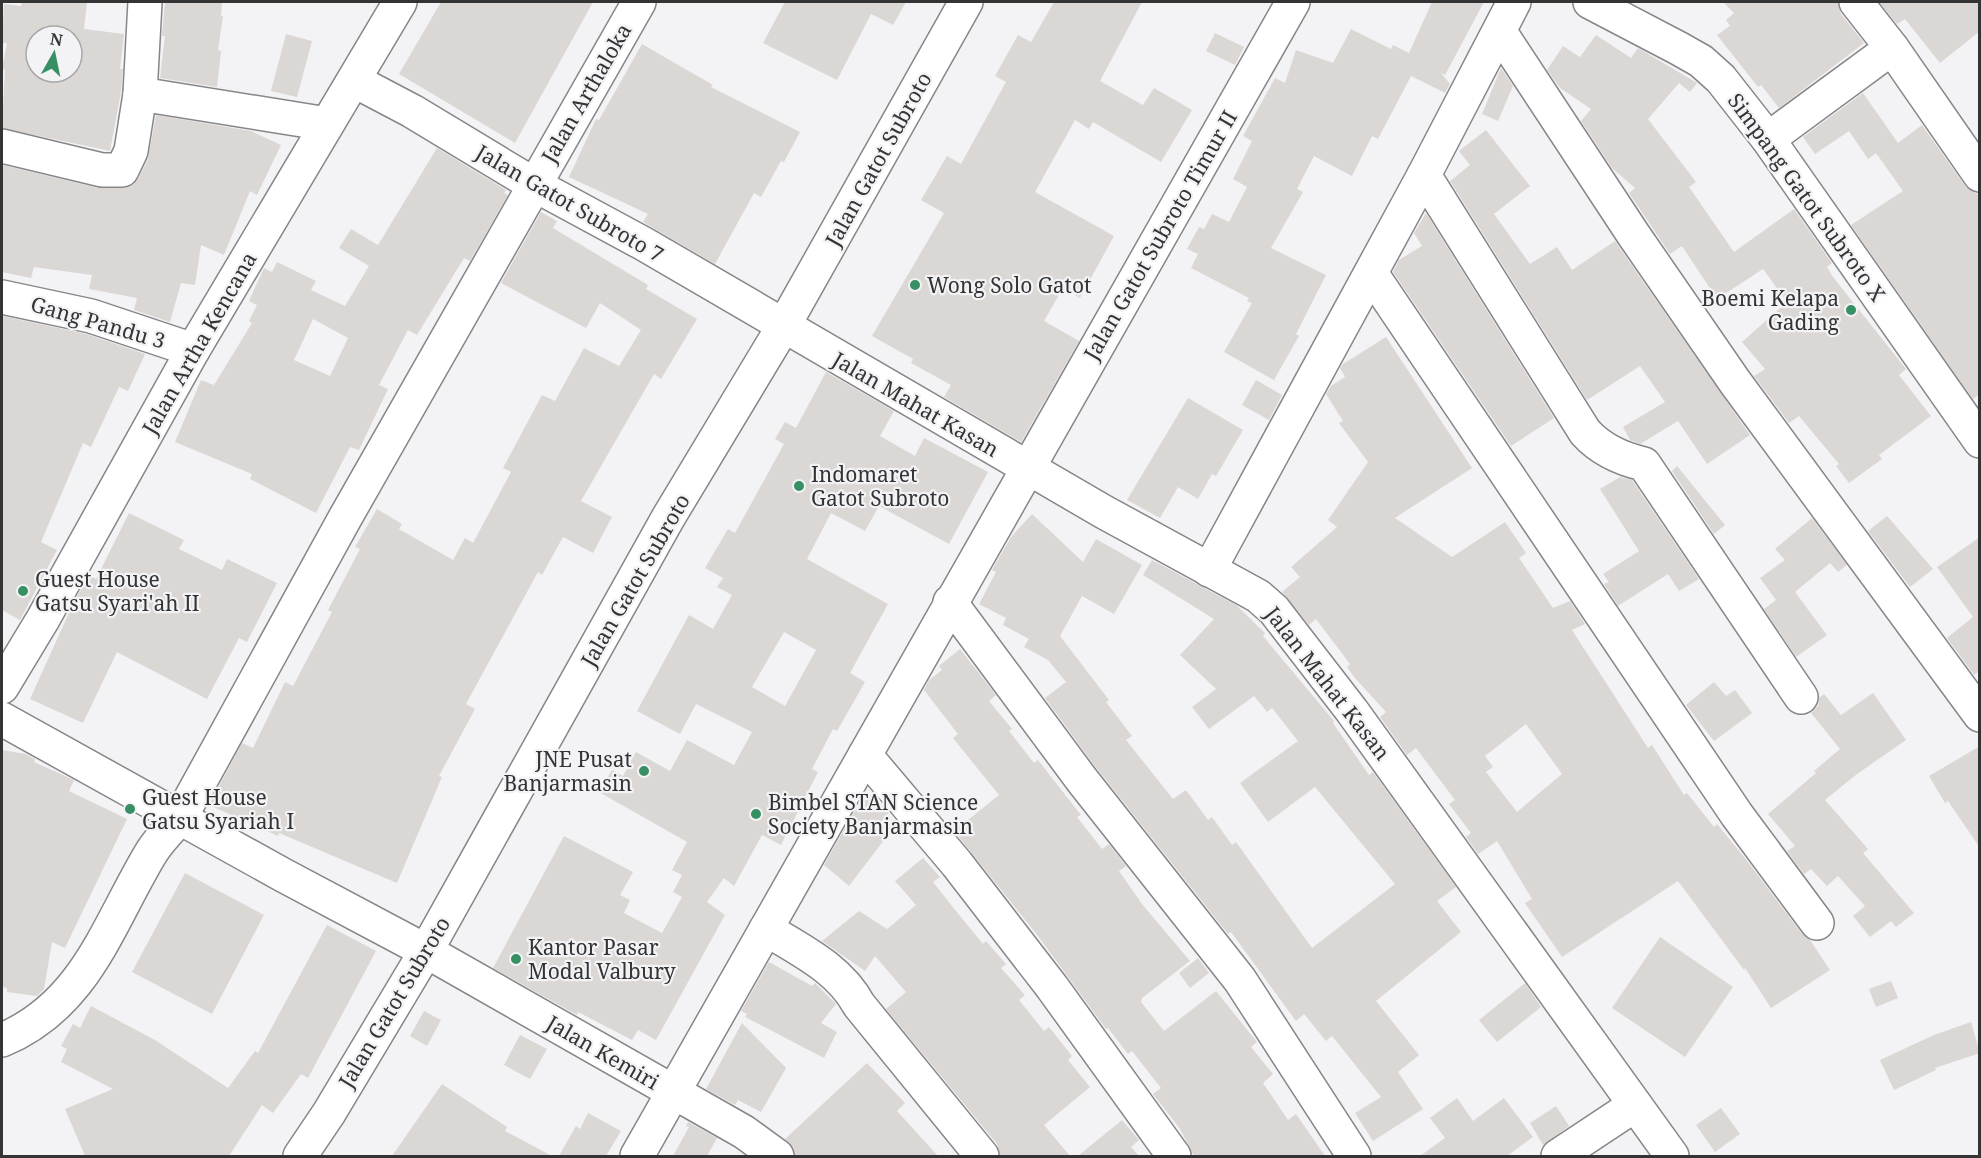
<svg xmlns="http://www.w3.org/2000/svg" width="1981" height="1158" font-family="'Noto Serif',serif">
<rect width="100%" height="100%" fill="#f3f3f6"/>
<!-- building -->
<g fill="#dad7d5" fill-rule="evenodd">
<path d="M22 2H87L84 29 124 34 120 69H123L121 92 110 151 2 128 5 70 2 69 7 43H2L4 4 21 6ZM36 36H72V72H36Z"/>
<polygon points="165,2 222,2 221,16 223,16 218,50 221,51 217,87 160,78 165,36 162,36"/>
<polygon points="441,2 593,2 515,143 399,74"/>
<polygon points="785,2 906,2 893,25 871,14 837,80 763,43"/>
<polygon points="1054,2 1142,2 1100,81 1143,105 1154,88 1192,110 1161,162 1093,122 1089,129 1075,120 1035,192 1114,236 1080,298 1063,288 1044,321 1079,341 1021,442 944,397 951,385 911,363 913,359 872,336 944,213 921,200 947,156 961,164 1006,82 995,76 1018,35 1031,42"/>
<polygon points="1432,2 1484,2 1445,75 1441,73 1450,84 1445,93 1411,76 1378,139 1372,136 1352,176 1314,156 1297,189 1303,192 1271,248 1326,275 1296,334 1299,336 1274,380 1224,352 1252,303 1247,301 1249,298 1191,268 1198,254 1187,249 1199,227 1204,229 1212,214 1229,222 1247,187 1233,179 1252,141 1243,136 1275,78 1285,83 1296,50 1333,63 1351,29 1391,49 1393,45 1409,53"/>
<polygon points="1723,2 1838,2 1841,14 1864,43 1779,108 1761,85 1758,87 1717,35 1730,26 1726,20 1734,13"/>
<polygon points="1879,2 1980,2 1980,31 1940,63 1905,19 1897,24"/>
<polygon points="1215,33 1244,47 1235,65 1206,51"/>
<polygon points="286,34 312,41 297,97 271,91"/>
<polygon points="1596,35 1631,58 1638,48 1697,83 1690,92 1679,83 1648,119 1696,182 1689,187 1734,252 1794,209 1832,263 1827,267 1833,277 1906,369 1899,375 1931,416 1879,455 1882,459 1849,483 1836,466 1839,464 1799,416 1789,423 1754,376 1765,369 1742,342 1787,302 1763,269 1717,299 1682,246 1670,254 1629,193 1635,188 1612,168 1581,121 1591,109 1560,88 1547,70 1563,46 1580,57"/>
<polygon points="642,44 713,85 711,87 800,132 784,162 781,161 761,197 754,193 715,264 643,222 648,214 569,177 596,119 599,120"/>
<polygon points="1501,68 1513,86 1498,121 1482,114"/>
<polygon points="1863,93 1898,143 1922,125 1965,186 1980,196 1980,394 1973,399 1851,225 1903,191 1876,153 1868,159 1849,131 1815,154 1803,137"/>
<polygon points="156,115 251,131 281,145 257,195 250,191 224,255 201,245 195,285 181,283 170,322 134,310 137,298 89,289 92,275 34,267 31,278 2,272 2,165 98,188 131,186 139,178 148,159"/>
<polygon points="1486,130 1530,186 1494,214 1530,264 1557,247 1572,270 1615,241 1750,435 1707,464 1678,421 1640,444 1630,440 1623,427 1665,402 1640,366 1587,400 1450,181 1470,165 1459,151"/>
<path d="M437 148 506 190 504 193 508 195 470 261 464 258 417 335 408 330 379 385 388 389 359 450 350 447 316 513 250 479 252 474 175 442 201 380 214 385 252 323 249 321 257 305 249 301 264 268 272 272 277 262 316 281 311 290 345 306 369 266 339 248 351 229 378 245ZM313 319 348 338 330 376 294 360Z"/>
<polygon points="541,212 557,221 553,228 648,285 646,289 697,319 661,379 654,374 581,501 612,517 593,553 563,537 542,575 538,572 466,704 475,709 439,776 442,777 397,883 279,833 278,836 209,805 242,743 253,748 285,682 293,686 332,612 328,610 360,549 355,547 377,509 402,524 399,529 453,560 465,538 473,543 511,472 503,468 542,395 555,401 584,348 619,366 641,330 600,303 586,328 501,283"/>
<polygon points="1426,213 1554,418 1511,446 1393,272 1399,260 1422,246 1414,233"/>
<polygon points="2,316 86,334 145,354 128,391 119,387 91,447 83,443 41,542 57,550 20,620 2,610"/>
<path d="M1386 337 1472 468 1395 518 1452 557 1505 522 1526 553 1519 558 1553 608 1570 601 1585 624 1572 630 1648 748 1652 745 1684 795 1687 793 1714 827 1717 824 1748 862 1802 934 1810 940 1830 970 1771 1008 1745 968 1744 970 1678 881 1562 957 1525 903 1532 899 1497 841 1478 854 1466 837 1471 833 1449 804 1455 800 1416 748 1407 755 1380 717 1386 712 1354 677 1347 667 1350 664 1316 619 1309 625 1282 592 1300 577 1291 567 1337 527 1328 520 1368 462 1339 423 1343 421 1326 394 1331 386 1345 377 1340 368 1343 364ZM1526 724 1562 774 1517 812 1486 772 1493 767 1485 756Z"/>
<path d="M826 372 894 411 880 436 915 456 924 438 988 472 949 544 879 506 865 531 831 513 807 559 888 604 850 673 865 682 837 731 833 729 812 769 818 772 781 845 762 835 734 886 724 878 707 902 725 915 656 1040 638 1030 632 1040 578 1012 577 1015 493 968 564 836 633 872 620 895 630 900 624 913 662 933 682 897 673 892 682 875 672 870 687 842 599 792 612 770 623 776 636 752 670 771 687 740 734 765 752 732 696 704 680 734 637 711 689 615 713 629 732 595 717 587 723 578 705 568 728 529 735 533 784 444 775 439 785 422 796 428ZM784 632 816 650 785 706 752 687Z"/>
<polygon points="1256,380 1282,395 1269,420 1242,405"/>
<polygon points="1188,398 1243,430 1216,476 1212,474 1198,499 1178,487 1160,518 1127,500"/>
<polygon points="1677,466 1725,525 1714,534 1672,471"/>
<polygon points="1620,477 1632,480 1699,579 1679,591 1668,574 1618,606 1604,584 1609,582 1603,574 1639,551 1600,489"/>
<polygon points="129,513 184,540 179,549 222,570 227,559 277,583 247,642 239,638 207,699 117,652 83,723 30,699 73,604 89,575 96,579"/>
<polygon points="1032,514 1083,562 1096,539 1142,565 1114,614 1082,596 1060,636 1109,700 1106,702 1132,736 1126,740 1173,799 1186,790 1208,820 1212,817 1232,845 1236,842 1312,948 1395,884 1315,787 1268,822 1240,783 1298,741 1272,708 1267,712 1254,696 1209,729 1192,707 1216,689 1180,655 1214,619 1143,575 1152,560 1236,605 1265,633 1263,636 1334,721 1333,723 1369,775 1373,772 1456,887 1437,901 1461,932 1376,1001 1419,1055 1398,1072 1423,1109 1373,1141 1355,1113 1381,1097 1332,1036 1326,1041 1304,1014 1296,1021 1231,932 1228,934 1094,765 1045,698 1066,682 1048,660 1024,647 1029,639 1003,625 1006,618 979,604 996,572 992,570 1011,537"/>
<polygon points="1887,516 1933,569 1910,587 1868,531"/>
<polygon points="1812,518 1847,565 1838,572 1830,563 1795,592 1827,635 1796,657 1764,609 1776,600 1760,578 1785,560 1775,549"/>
<polygon points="1980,537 1980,671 1974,675 1947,638 1973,617 1937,567"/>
<polygon points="960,649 996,695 989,701 1012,729 1009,731 1034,763 1038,760 1081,815 1077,817 1102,849 1109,844 1126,866 1119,871 1142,904 1190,961 1142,998 1141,1002 1164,1031 1216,991 1257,1042 1251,1047 1273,1074 1263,1083 1288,1120 1296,1114 1325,1156 1194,1156 1180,1129 1153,1094 1161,1088 1132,1051 1128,1054 1108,1028 1106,1029 1038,936 954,831 999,795 953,738 958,734 924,690 929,680 942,670 939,666"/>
<polygon points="1714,682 1726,696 1735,690 1752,713 1714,741 1686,705"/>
<polygon points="1873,693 1906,740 1857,774 1825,800 1868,849 1863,853 1914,913 1896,927 1891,921 1870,937 1853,916 1865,906 1838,876 1827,886 1811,869 1804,874 1787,851 1795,846 1768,814 1816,773 1814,771 1840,749 1811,713 1818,706 1819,698 1824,694 1841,715"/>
<polygon points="1980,746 1980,848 1948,801 1945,803 1929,776"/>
<polygon points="2,750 26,754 35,759 34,762 74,780 69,791 127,819 65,948 52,942 44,989 37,996 7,992 7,988 2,987"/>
<polygon points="868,795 889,812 876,828 887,836 849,886 824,865 854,812"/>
<polygon points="923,858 940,877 933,882 956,911 983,944 986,941 1006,964 1001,968 1025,995 1019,1000 1044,1031 1049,1027 1072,1056 1068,1060 1090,1087 1044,1125 1070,1156 1000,1156 997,1144 886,1009 906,992 875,956 865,971 822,941 859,911 887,929 916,905 895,881"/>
<polygon points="185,873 264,915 212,1014 132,972"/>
<polygon points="327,925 376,951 308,1078 301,1074 273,1113 262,1105 229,1156 85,1156 65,1109 113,1089 61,1062 67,1049 61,1046 73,1024 80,1028 91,1006 155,1040 228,1088 255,1051 258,1053"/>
<polygon points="1660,937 1733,987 1685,1057 1612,1008"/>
<polygon points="1198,958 1209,973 1190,988 1179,973"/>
<polygon points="769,962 812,986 815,983 836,1004 821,1023 837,1032 824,1058 745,1017 747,1014 741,1011"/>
<polygon points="1891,981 1898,998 1876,1007 1869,989"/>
<polygon points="1525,983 1541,1007 1497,1042 1479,1020"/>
<polygon points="424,1011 441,1020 427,1046 410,1036"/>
<polygon points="1971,1022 1980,1053 1935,1068 1936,1070 1894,1090 1880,1060 1934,1035"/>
<polygon points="742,1023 786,1068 761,1112 738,1100 735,1105 706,1089"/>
<polygon points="520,1035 547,1049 530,1079 504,1065"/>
<polygon points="867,1063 905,1103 897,1111 938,1156 795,1155 794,1148 785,1139"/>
<polygon points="442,1084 507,1127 505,1131 552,1156 392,1156"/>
<polygon points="1457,1098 1473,1121 1504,1098 1533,1137 1507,1156 1420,1156 1445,1138 1430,1118"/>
<polygon points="1556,1106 1569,1126 1543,1145 1530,1123"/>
<polygon points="1721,1108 1740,1134 1715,1152 1696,1125"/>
<polygon points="588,1113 621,1131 606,1156 559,1156 576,1126 580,1129"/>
<polygon points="1122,1120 1139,1140 1131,1147 1139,1156 1078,1156"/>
<polygon points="688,1122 717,1138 707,1156 673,1156 689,1127 686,1126"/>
</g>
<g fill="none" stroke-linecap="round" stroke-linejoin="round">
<defs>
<g id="minor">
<polyline points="1590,2 1678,48 1701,61 1721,79 1768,139 1980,441"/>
<polyline points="1856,2 1892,48"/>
<polyline points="1500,32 1633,234 1735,382 1980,715"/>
<polyline points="355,81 412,111 533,184 644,244 1104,512 1258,596 1274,610 1352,711 1672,1156"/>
<polyline points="140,94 145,2"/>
<polyline points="1768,139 1892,48 1980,175"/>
<polyline points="2,146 102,170 122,170 131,151 140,94 327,124"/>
<path d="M1424 175 1585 432C1601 450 1622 459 1644 464L1801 697"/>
<polyline points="1371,273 1737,815 1817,923"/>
<polyline points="2,297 91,316 193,350"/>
<polyline points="1209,570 1424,175 1514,2"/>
<polyline points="950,602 1082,780 1240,980 1354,1156"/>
<polyline points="2,687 43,619 193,350 400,2"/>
<polyline points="2,719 283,875 426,951 744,1132 777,1156"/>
<polyline points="865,755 957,864 1052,987 1174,1156"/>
<path d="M766 929C800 950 839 968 859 1005L982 1156"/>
<path d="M2 1040C86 1005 108 924 151 853 158 841 170 829 180 818L345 518 639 2"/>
<polyline points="637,1156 1293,2"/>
<polyline points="1558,1156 1635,1105"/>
</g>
<polyline id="major" points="300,1156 329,1113 426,951 668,518 783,327 966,2"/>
</defs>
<!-- minor casing -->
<use href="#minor" stroke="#868689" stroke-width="36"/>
<!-- major casing -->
<use href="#major" stroke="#868689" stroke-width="36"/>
<!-- minor -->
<use href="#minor" stroke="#fff" stroke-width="33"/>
<!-- major -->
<use href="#major" stroke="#fff" stroke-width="33"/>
</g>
<!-- markers -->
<g fill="#388f63" stroke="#f3f3f6" stroke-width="2">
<circle cx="915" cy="285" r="6"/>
<circle cx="1851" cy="310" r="6"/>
<circle cx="799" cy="486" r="6"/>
<circle cx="23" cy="591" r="6"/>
<circle cx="644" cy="771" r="6"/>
<circle cx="130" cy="809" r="6"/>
<circle cx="756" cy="814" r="6"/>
<circle cx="516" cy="959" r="6"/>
</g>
<g text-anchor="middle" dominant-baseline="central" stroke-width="4.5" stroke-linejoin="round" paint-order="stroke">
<!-- street labels -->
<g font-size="21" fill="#343435" stroke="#f3f3f6">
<text transform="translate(586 93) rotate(-60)">Jalan Arthaloka</text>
<text transform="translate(878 159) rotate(-61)">Jalan Gatot Subroto</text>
<text transform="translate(1807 197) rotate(54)">Simpang Gatot Subroto X</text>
<text transform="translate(570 203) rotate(30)">Jalan Gatot Subroto 7</text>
<text transform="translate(1160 235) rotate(-60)">Jalan Gatot Subroto Timur II</text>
<text transform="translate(98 322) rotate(16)">Gang Pandu 3</text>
<text transform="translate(199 343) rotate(-60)">Jalan Artha Kencana</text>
<text transform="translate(916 404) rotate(30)">Jalan Mahat Kasan</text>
<text transform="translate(635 580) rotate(-60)">Jalan Gatot Subroto</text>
<text transform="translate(1328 683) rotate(52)">Jalan Mahat Kasan</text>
<text transform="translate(394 1002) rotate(-59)">Jalan Gatot Subroto</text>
<text transform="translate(603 1052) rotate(30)">Jalan Kemiri</text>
</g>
<!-- poi labels -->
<g font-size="21" fill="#343435" stroke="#f3f3f6" text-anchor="start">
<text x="927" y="285">Wong Solo Gatot</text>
<text x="1839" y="298" text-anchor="end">Boemi Kelapa<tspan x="1839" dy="24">Gading</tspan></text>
<text x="811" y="474">Indomaret<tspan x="811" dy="24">Gatot Subroto</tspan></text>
<text x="35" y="579">Guest House<tspan x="35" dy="24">Gatsu Syari'ah II</tspan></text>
<text x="632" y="759" text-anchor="end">JNE Pusat<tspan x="632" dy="24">Banjarmasin</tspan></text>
<text x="142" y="797">Guest House<tspan x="142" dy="24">Gatsu Syariah I</tspan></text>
<text x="768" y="802">Bimbel STAN Science<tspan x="768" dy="24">Society Banjarmasin</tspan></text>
<text x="528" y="947">Kantor Pasar<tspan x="528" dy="24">Modal Valbury</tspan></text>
</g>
</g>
<!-- border -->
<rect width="1981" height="1158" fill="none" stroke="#343435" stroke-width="6"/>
<!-- north arrow -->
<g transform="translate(54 54) rotate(9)"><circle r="28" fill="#f3f3f6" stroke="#a7a7a9" stroke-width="1.5"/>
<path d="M0-4.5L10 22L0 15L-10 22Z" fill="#388f63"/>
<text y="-9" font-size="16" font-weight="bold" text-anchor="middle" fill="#343435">N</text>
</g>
</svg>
